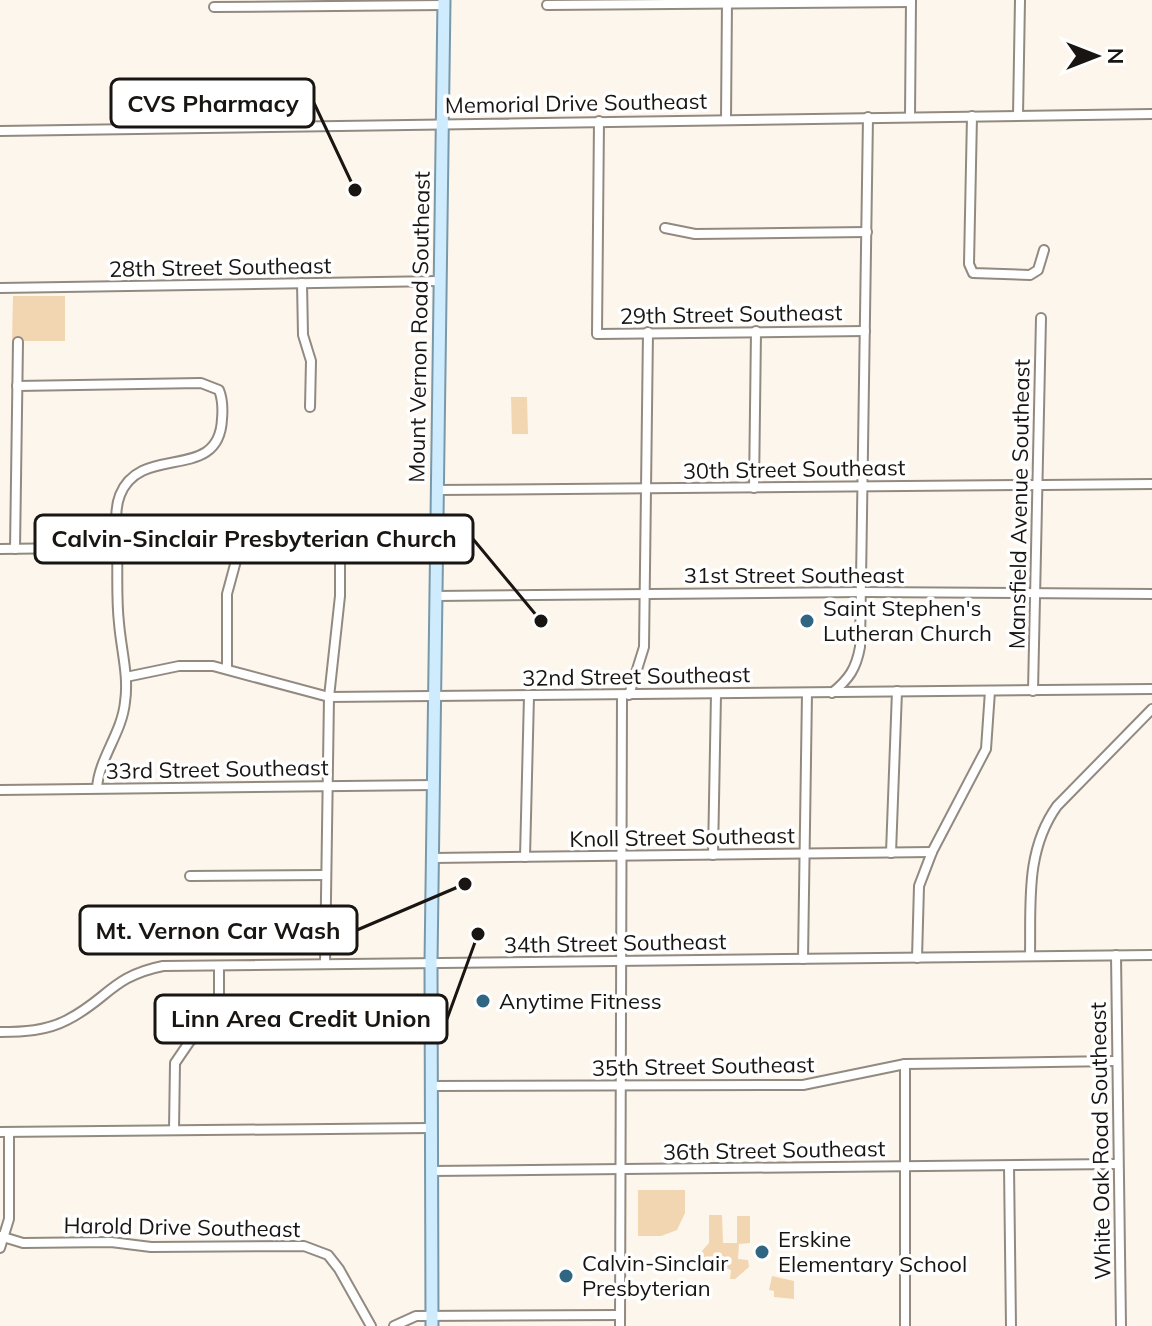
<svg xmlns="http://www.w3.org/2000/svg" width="1152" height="1326" font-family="Mulish,sans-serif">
<rect width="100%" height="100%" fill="#fdf6ec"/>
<!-- green -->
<g fill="#f2d6b2">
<polygon points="13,296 65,296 65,341 12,341"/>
<polygon points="511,397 527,397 528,434 512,434"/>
<polygon points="638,1190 685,1190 685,1213 677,1230 661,1236 638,1236"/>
<polygon points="709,1215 722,1215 723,1243 737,1243 737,1216 750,1216 750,1243 739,1244 738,1259 748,1260 749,1267 735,1279 730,1279 731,1270 702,1259 702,1251 709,1243"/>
<polygon points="772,1276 794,1281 794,1299 774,1297 774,1291 769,1290"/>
</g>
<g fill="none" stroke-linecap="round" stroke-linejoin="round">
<defs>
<g id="minor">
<polyline points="547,5 911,2"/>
<polyline points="214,7 444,5"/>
<polyline points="1018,115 1020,0"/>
<polyline points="972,116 969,264 973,273 1030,275 1038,270 1044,250"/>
<polyline points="910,117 911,0"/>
<polyline points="726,119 727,1"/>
<polyline points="599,121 597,334 865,331"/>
<polyline points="0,131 1152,114"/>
<polyline points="665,228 695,234 867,232"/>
<polyline points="302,283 303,335 311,361 310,407"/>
<polyline points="0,288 440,281"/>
<path d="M17 386 201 383 219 390C223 400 223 408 222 419 219 484 141 442 120 495 114 510 117 528 117 543 118 570 116 597 119 623 121 649 129 676 125 702 122 733 99 758 97 788"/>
<polyline points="754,488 756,331"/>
<polyline points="437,490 1152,484"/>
<polyline points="0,549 436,543"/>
<polyline points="15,549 18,342"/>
<polyline points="436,596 861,592 1152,594"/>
<polyline points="227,668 227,594 240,546"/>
<polyline points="126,677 179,666 213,666 329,697 1152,689"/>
<polyline points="1033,691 1041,318"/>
<path d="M832 693C849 679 856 669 860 647L868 117"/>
<polyline points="629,695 644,647 648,332"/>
<polyline points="0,790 434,785"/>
<polyline points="891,853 897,691"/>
<polyline points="713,855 716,694"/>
<polyline points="525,857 529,696"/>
<polyline points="433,858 932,852"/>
<polyline points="190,876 326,875"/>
<polyline points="1116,955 1121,1326"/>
<path d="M1030 956C1031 903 1025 851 1057 806L1152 709"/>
<polyline points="917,958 919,886 932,852 986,749 990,691"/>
<polyline points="803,959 807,693"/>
<polyline points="325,964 329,697 340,596 340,544"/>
<path d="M0 1032C23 1032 46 1031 67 1020 107 1000 112 976 163 966L1152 955"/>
<polyline points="431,1086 803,1085 905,1064 1117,1061"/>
<polyline points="174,1130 175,1063 190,1041 215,1022 219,1011 219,966"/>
<polyline points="0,1132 431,1128"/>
<polyline points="1009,1166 1011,1326"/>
<polyline points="432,1171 1117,1164"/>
<polyline points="0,1236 23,1243 111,1242 151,1247 304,1246 328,1255 339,1269 371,1326"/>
<polyline points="0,1248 9,1219 9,1132"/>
<polyline points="394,1326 416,1316 620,1315"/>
<polyline points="620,1326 622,695"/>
<polyline points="905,1326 905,1064"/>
</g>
<polyline id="major" points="432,1326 431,963 444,0"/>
</defs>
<!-- minor casing -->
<use href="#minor" stroke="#928a81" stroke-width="12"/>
<!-- major casing -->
<use href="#major" stroke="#7998a9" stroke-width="15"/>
<!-- minor -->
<use href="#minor" stroke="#fff" stroke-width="8"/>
<!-- major -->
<use href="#major" stroke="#ceecfd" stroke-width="11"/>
</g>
<!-- markers -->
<g fill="#316682" stroke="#fff" stroke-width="3">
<circle cx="807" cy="621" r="8"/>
<circle cx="483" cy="1001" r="8"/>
<circle cx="762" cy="1252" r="8"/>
<circle cx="566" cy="1276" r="8"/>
</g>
<g text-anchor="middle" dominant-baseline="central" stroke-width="7" stroke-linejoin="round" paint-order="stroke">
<!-- street labels -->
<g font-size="22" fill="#181512" stroke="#fff">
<text transform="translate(576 103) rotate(-1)">Memorial Drive Southeast</text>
<text transform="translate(220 267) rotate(-1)">28th Street Southeast</text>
<text transform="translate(731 314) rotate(-1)">29th Street Southeast</text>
<text transform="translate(419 327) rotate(-89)">Mount Vernon Road Southeast</text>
<text transform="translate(794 469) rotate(-1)">30th Street Southeast</text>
<text transform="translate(1019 504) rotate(-89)">Mansfield Avenue Southeast</text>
<text x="794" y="575">31st Street Southeast</text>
<text transform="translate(636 676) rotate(-1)">32nd Street Southeast</text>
<text transform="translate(217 769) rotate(-1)">33rd Street Southeast</text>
<text transform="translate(682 837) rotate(-1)">Knoll Street Southeast</text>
<text transform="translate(615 943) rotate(-1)">34th Street Southeast</text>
<text transform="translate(703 1066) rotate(-1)">35th Street Southeast</text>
<text transform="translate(1100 1141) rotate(-91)">White Oak Road Southeast</text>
<text transform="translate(774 1150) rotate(-1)">36th Street Southeast</text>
<text transform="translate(182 1227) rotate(1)">Harold Drive Southeast</text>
</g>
<!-- poi labels -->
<g font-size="22" fill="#181512" stroke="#fff" text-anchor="start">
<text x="823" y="608">Saint Stephen's<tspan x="823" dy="25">Lutheran Church</tspan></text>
<text x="499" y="1001">Anytime Fitness</text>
<text x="778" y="1239">Erskine<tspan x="778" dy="25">Elementary School</tspan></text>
<text x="582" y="1263">Calvin-Sinclair<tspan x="582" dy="25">Presbyterian</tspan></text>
</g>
</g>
<!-- callouts -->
<path fill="none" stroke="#181512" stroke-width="3" d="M355 190L314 103M541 621L473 539M465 884L357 930M478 934L447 1019"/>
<g fill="#181512" stroke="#fff" stroke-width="3">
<circle cx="355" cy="190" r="8"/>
<circle cx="541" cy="621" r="8"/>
<circle cx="465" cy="884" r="8"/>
<circle cx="478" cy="934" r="8"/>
</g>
<g fill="#fff" stroke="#181512" stroke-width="3">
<rect x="111" y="79" width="203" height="48" rx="8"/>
<rect x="35" y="515" width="438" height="48" rx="8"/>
<rect x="80" y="906" width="277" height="48" rx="8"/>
<rect x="155" y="995" width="292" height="48" rx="8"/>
</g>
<g font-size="24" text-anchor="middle" font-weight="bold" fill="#181512">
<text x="213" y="112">CVS Pharmacy</text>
<text x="254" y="547">Calvin-Sinclair Presbyterian Church</text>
<text x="218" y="939">Mt. Vernon Car Wash</text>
<text x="301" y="1027">Linn Area Credit Union</text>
</g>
<!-- north arrow -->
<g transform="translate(1096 56) rotate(90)" stroke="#ffffff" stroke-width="6" paint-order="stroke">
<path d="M0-6L14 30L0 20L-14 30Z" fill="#181512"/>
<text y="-12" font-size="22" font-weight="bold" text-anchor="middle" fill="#181512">N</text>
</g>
</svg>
